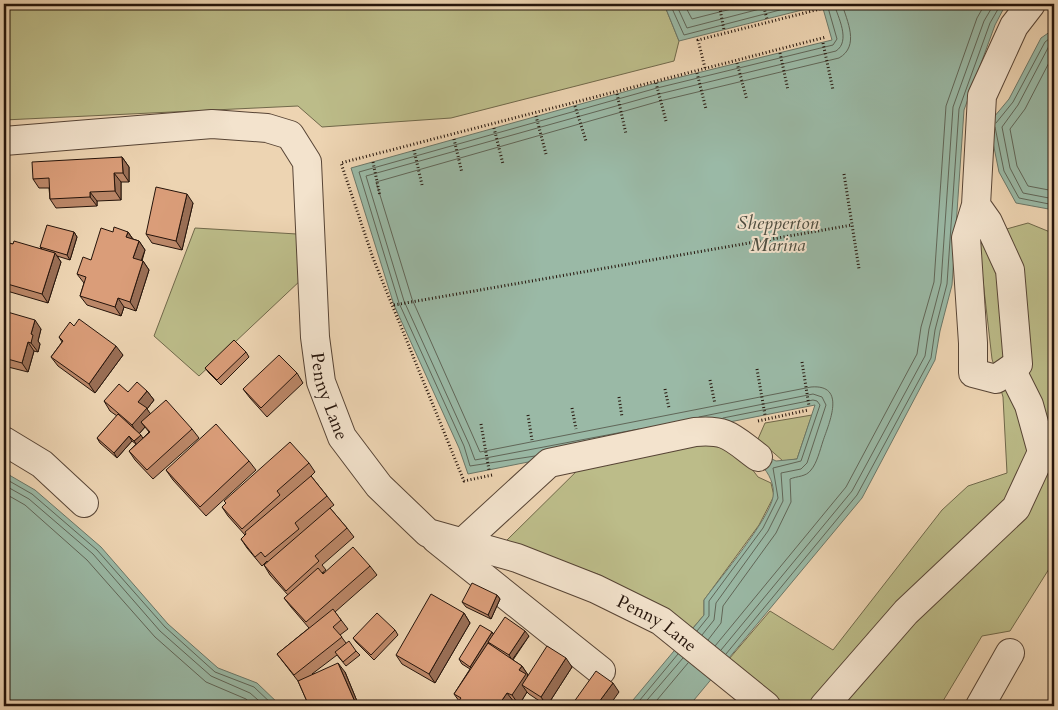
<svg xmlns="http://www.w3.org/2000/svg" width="1058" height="710" font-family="Cardo,serif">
<rect width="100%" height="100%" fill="#edd4b2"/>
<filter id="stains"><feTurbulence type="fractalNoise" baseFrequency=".004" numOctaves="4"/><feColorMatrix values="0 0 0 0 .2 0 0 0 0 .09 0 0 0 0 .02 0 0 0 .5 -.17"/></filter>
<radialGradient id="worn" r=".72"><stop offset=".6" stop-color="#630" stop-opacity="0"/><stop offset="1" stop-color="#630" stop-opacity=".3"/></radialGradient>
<!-- green -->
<g fill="#bcbc89" stroke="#70684a">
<polygon points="19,4 664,4 679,41 674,61 451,118 322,127 298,106 4,120 4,9"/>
<polygon points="1028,223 1050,232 1054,245 1054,561 1010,631 982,636 940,706 787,706 729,659 770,611 833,650 942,510 968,486 1007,473 1003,397 992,359 978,237"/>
<polygon points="195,228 297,234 302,279 199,376 154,336"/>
<polygon points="812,415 797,459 783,461 758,439 765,423"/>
<polygon points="713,436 739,452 758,477 771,483 774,496 759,525 704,600 704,615 693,628 600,575 506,541 590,458"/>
</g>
<!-- water -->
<g fill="#9ab9a6" stroke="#6b7768">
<path d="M664 4H1006L995 25 964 110 952 285 940 331 935 360 862 498 689 706H628L704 615V600C720 578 769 520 773 497 775 485 769 473 761 465L770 458 776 461 797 459 815 405 468 474 459 448 394 305 351 168 656 83 832 40 822 5 679 41Z"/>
<polygon points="1054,29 1054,210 1016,203 999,172 989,123 1009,99 1041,38"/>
<polygon points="4,472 35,490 101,547 168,624 218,668 257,683 281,706 4,706"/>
</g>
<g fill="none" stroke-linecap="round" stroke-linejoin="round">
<!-- shore -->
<g stroke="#606658" stroke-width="1">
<polyline points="670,4 684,35 803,4"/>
<polyline points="676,4 687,28 779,4"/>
<polyline points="684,4 692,19 751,4"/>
<polyline points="1054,43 1049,46 1018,105 1002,127 1010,168 1023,193 1054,199"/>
<polyline points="1054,53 1025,109 1010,129 1017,166 1028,186 1054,191"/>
<polyline points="996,123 1013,102 1045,42 1054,35"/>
<polyline points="995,127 1004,171 1019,198 1054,205"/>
<polyline points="699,417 813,394 822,397 826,405 807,463 801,469 781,473 783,501 768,531 716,603 714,620 702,635"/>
<path d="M639 429 475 460 469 444 404 301 366 176 659 94 836 51C851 41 838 17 834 4"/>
<polyline points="535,456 470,466 464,446 399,303 359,172 657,88 833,45 837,39 827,4"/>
<polyline points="4,478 32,494 97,550 165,627 215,672 254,687 274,706"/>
<polyline points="4,485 29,499 93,554 160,631 211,676 250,693 265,706"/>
<polyline points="4,493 25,505 87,560 155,637 206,682 246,699 254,706"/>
<polyline points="697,631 709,616 709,601 763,528 778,498 773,468 801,461 820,405 817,401 813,400 723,418"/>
<path d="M708 640 721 623 723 606 776 533 791 502 790 479C797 476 806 477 811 470 817 463 820 450 823 441 829 423 847 384 811 387L480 452 412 299 376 182 660 101 839 58C860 46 847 21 842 4"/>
<polyline points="715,646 846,487 917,354 921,327 934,282 946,106 977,18 985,4"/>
<polyline points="721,650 852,491 925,356 929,329 941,283 953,107 984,21 994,4"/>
<polyline points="726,654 857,495 931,358 935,330 947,284 959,109 990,23 1001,4"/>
<polyline points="635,706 678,654"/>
<polyline points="642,706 683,658"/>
<polyline points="652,706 688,663"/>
</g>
<defs>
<g id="minor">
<path id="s1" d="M4 141 212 124 267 128 290 135 307 162 315 337 321 382 342 437 379 486 428 533 517 558 596 589 661 621 766 706"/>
<polyline points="976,205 988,222 1010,270 1018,364 996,379 973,373 973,343 966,238 976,205 982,96 1014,26 1031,4"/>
<polyline points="4,441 42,464 84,503"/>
<polyline points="436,539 601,671"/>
<path d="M463 542 549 463 695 432C728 429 732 438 758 457"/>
<polyline points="824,706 906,612 1016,508 1042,452 1029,405 1011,369"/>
<polyline points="980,706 1010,653"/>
</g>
</defs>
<!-- minor casing -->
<use href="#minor" stroke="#574435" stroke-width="30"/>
<!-- path -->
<g stroke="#25140b" stroke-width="3" stroke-dasharray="1 2.5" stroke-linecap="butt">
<polyline points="719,4 724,30"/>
<polyline points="763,4 767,19"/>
<polyline points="813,4 814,6"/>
<polyline points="823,43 833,90"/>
<polyline points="780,53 788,90"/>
<polyline points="737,63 747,100"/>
<polyline points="705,68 698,40 820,9"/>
<polyline points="697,73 706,109"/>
<polyline points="656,83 666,121"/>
<polyline points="617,94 626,134"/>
<polyline points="575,106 586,141"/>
<polyline points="536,116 546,154"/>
<polyline points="494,128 503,164"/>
<polyline points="454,139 462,173"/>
<polyline points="414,150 422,185"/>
<polyline points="373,162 380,196"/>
<polyline points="844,174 859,269"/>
<polyline points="394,305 852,225"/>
<polyline points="802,362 809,406"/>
<polyline points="757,369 765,415"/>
<polyline points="710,380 715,404"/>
<polyline points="665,389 669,408"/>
<polyline points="619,397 622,417"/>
<polyline points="572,408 576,429"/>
<polyline points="528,415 532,440"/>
<polyline points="758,421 808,410"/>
<polyline points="481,424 489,470"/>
<polyline points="492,475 464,481 373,258 341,163 826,37"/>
</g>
<!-- minor -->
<use href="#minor" stroke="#f3e3cd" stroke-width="28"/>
</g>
<!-- wall -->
<g fill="#bb8768" stroke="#25140b" fill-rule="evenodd">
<polygon points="122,157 129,167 129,182 121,182 121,200 97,201 97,206 56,208 50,199 49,188 39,188 33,179"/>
<polygon points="193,203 182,250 152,243 146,234"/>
<polygon points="74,232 77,237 70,260 57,256 61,262 48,303 7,291 4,286 4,242 13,244 42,249 40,247"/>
<polygon points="113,232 128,232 133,239 139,241 145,250 142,261 143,261 149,270 136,311 124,307 121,316 87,305 80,296 84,283 77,274 91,260"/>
<polygon points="4,311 41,329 38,341 40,344 38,352 34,351 28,372 4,366"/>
<polygon points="74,326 123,355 95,393 58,366 51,357 62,342 59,337"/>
<polygon points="246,352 249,357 221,385 209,373 205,368"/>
<polygon points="297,373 303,383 267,417 250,398 243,389"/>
<path d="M147 391 154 400 147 409 150 414 192 429 199 438 153 479 135 460 129 451 136 444 132 441 117 458 100 443 97 438 117 416 110 411 104 401 128 392ZM145 427 149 432 143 438 139 434Z"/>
<polygon points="249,461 256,470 206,516 173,480 166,470"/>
<polygon points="309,463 315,472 311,476 327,496 334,505 330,508 347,528 354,537 322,565 326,570 322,573 370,566 377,575 335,612 348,629 340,635 346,643 356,651 360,655 346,666 337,655 312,674 345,672 359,706 309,706 298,681 277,654 309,628 291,607 284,598 288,595 270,575 264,565 268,562 267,561 262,566 247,548 241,539 245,535 228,516 222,507"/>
<polygon points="497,595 500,599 491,619 466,607 462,602"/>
<polygon points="464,613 470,623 435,683 402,664 396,655"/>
<polygon points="395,630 398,635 374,660 356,642 353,638"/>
<polygon points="492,632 494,634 529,636 513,660 522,666 528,675 528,677 572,667 547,706 529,694 527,692 519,705 514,702 459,701 454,694 470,669 462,664 459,659"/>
</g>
<!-- shaded-wall -->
<g fill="#996e55" stroke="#25140b">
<polygon points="122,157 129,167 129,182 123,173"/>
<polygon points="114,173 121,182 121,200 115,191"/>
<polygon points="90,192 97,201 97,206 90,197"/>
<polygon points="187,194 193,203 182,250 176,241"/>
<polygon points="74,232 77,237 70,260 67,255"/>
<polygon points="128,232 134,241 126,237"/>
<polygon points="139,241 145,250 139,267 133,258"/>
<polygon points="55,253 61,262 48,303 42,294"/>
<polygon points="143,261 149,270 136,311 130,302"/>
<polygon points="118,298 124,307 121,316 115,307"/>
<polygon points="35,320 41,329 38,341 40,344 38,352 31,343 31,334"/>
<polygon points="28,342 34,351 28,372 22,363"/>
<polygon points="116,346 123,355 95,393 89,384"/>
<polygon points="147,391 154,400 147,409 153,417 141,422 145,427 138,435 132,425 138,402"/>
<polygon points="141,435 144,440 138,446 134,441"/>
<polygon points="129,436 132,441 117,458 114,453"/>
<polygon points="497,595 500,599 491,619 488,615"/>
<polygon points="464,613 470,623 435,683 429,674"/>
<polygon points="525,631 529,636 512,660 509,655"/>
<polygon points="492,632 495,637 488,642 490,645 474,671 470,667"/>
<polygon points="566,658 572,667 547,706 541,697"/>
<polygon points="338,663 345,672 359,706 358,706 355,702"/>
<polygon points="522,666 528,675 527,676 532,684 522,685 527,692 519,705 512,695 519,670"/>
<polygon points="613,683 619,692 609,706 596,706"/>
<polygon points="507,693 514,702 511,706 498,706"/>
</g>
<!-- building -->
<g fill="#da9d79" stroke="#25140b">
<polygon points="122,157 123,173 114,173 115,191 90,192 90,197 50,199 49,178 33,179 32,162"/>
<polygon points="156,187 187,194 176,241 146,234"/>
<polygon points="47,225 74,232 67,255 40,247"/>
<polygon points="114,227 128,232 126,237 139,241 133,258 143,261 130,302 118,298 115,307 80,296 86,277 77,274 83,257 91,260 101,228 113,232"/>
<polygon points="14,241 55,253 42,294 4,283 4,242 13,244"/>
<polygon points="4,311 35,320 31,334 33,335 31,343 28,342 22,363 4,358"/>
<polygon points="79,319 116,346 89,384 51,357 63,341 59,337 70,322 74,326"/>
<polygon points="234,340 246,352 217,380 205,368"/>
<polygon points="279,355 297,373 261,408 243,389"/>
<polygon points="137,382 147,391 138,402 147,408 132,425 104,401 119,384 128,392"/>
<polygon points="166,400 192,429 147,470 129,451 150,432 141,422"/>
<polygon points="118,414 141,435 134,441 129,436 114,453 97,438"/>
<polygon points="216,424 249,461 200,507 166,470"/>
<polygon points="290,442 309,463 277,491 280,495 242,529 222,507 226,503 224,501"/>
<polygon points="311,476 327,496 295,523 299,529 265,557 261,552 255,557 241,539 246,534 245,532"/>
<polygon points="330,508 347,528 315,556 319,561 286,591 264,565"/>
<polygon points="353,547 370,566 306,622 284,598 318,568 323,574"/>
<polygon points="472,583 497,595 488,615 462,602"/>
<polygon points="431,594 464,613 429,674 396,655"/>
<polygon points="333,609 341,620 333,627 342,637 294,675 277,654"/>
<polygon points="377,613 395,630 371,655 353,638"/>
<polygon points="505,617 525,631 509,655 488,642"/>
<polygon points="480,625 492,632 470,667 459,659"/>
<polygon points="349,641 356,651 343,662 335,652"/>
<polygon points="488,643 522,666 519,670 526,674 512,695 507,693 498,706 455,706 461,698 454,694"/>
<polygon points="547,646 566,658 541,697 522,685"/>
<polygon points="338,663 355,702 344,706 309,706 298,681"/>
<polygon points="596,671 613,683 596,706 571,706"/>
</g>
<g text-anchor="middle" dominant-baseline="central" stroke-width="4" stroke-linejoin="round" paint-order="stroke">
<!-- street labels -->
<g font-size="18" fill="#25140b" stroke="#f3e3cd">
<text stroke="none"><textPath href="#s1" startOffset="556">Penny Lane</textPath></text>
<text stroke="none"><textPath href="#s1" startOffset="976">Penny Lane</textPath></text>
</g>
<!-- water labels -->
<g font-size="19" font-style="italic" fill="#4e4e41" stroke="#f3e3cd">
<text x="778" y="223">Shepperton<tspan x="778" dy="22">Marina</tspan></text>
</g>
</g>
<!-- margin -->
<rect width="1058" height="710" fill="none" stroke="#edd4b2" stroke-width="20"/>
<rect x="5" y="5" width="1048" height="700" fill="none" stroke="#25140b" stroke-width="2.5"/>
<rect x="10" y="10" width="1038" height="690" fill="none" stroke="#25140b"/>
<rect width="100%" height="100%" filter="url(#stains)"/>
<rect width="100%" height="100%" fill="url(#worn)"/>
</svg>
